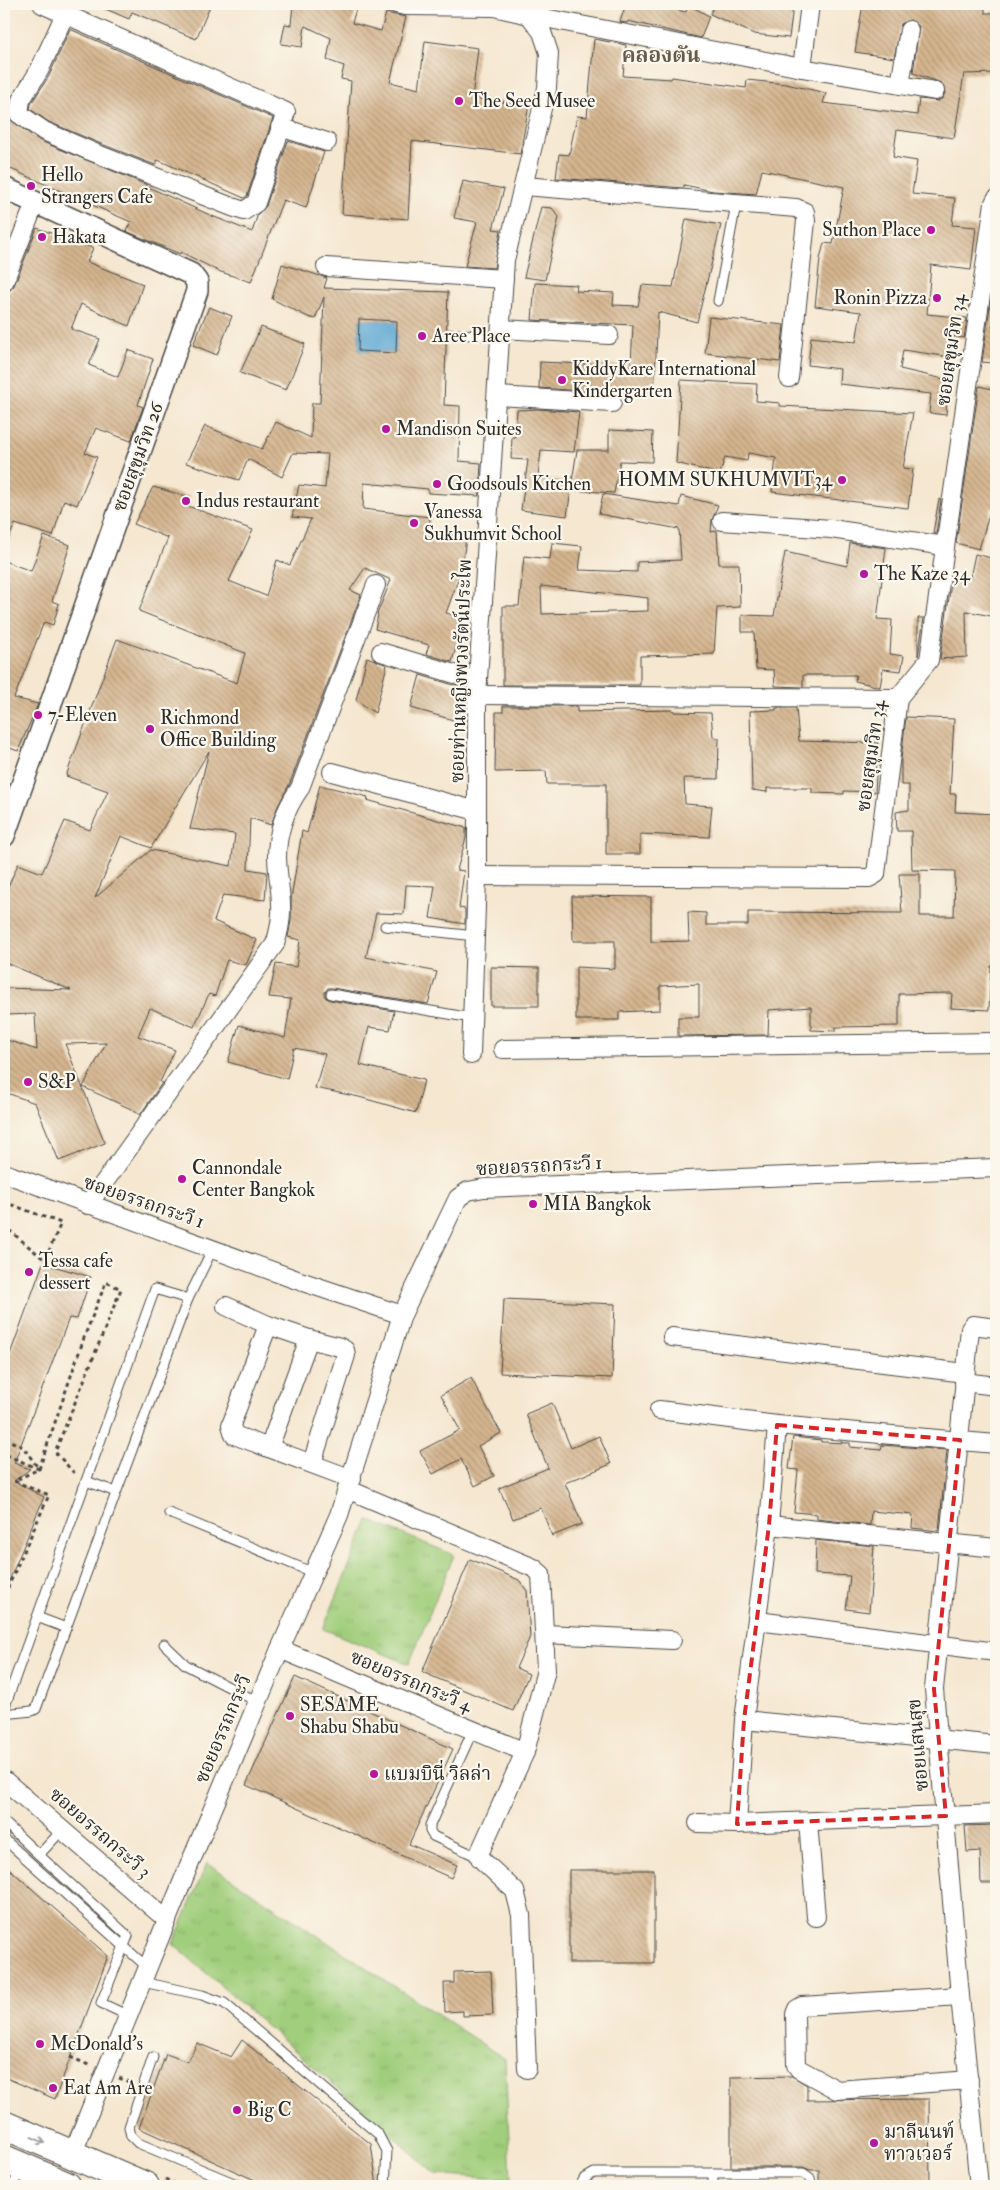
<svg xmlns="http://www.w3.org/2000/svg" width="1000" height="2190" font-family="'IM FELL Double Pica','Noto Serif Thai',serif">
<defs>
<pattern id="grass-tufts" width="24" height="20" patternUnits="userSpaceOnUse" patternTransform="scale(1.25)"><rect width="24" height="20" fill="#a0ce7b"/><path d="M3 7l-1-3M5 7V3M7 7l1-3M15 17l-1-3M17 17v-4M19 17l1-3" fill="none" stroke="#8ab16a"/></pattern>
<pattern id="building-back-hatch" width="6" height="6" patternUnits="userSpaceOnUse" patternTransform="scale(1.25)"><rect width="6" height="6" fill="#d5b690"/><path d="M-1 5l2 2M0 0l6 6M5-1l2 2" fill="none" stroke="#ad9476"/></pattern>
</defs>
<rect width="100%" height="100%" fill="#fbf7ec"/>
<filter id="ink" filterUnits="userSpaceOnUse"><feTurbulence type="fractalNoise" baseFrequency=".02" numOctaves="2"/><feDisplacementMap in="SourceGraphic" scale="10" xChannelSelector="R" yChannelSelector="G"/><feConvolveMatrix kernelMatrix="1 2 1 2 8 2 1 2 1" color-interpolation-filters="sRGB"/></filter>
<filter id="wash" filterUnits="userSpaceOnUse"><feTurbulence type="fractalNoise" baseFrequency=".0096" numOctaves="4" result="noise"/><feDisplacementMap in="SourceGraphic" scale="20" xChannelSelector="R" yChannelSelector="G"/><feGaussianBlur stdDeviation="1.12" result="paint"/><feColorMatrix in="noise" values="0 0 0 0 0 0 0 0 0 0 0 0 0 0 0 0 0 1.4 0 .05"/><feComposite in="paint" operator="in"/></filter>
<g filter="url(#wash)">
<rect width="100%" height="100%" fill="#f5e7d0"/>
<!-- grass -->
<g fill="url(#grass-tufts)" stroke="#667c53">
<polygon points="368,1520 454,1555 409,1664 323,1629"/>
<polygon points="207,1863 505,2059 511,2180 436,2174 173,1944"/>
</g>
<!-- water -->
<polygon fill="#58a5d1" stroke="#42687e" points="359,319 397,321 396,353 358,351"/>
<g id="blocks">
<!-- building -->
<g fill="url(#building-back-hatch)" fill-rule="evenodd">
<polygon points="94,4 211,4 196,39 132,12 129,19"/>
<polygon points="293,4 333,4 356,9 352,23 381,31 386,13 406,17 390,82 419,89 425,41 478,48 472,98 529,105 520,154 412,141 408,219 342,214 351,81 341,79 344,66 327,60 331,38 305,26 302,47 281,44 285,24 291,25"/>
<polygon points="626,4 648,4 686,12 689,5 709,16 701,38 628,21 627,23 620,22"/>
<polygon points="715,4 778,4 793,6 789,38 754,34 710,14"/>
<polygon points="863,4 985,4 985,13 996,13 996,73 964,74 954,138 897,130 893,157 917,161 912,194 955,198 952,225 976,227 971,270 931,265 927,314 967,318 964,338 951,336 950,357 903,350 900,369 948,380 946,415 929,413 931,394 839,384 840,369 808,365 811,337 856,342 861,312 815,306 820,259 824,243 833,244 844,187 762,170 756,194 713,191 684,185 684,188 556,178 559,154 569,155 577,116 587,117 594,39 626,45 623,76 671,79 672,77 746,88 747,80 786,84 826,93 823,103 917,115 919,99 938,101 943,98 945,92 941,83 913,73 919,26 910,20 901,24 894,58 855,52"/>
<polygon points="70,29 273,118 247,196 244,198 158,160 155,165 94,141 49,122 30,109 31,104 49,76"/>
<polygon points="4,105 9,108 9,118 13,122 40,141 147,185 146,186 212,216 252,232 258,214 266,206 288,141 324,152 306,208 283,200 251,282 218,271 181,252 180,254 126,231 131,222 4,166"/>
<polygon points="463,181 504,189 493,229 501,230 494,268 465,266 477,222 454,218"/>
<polygon points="541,207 552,208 559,217 545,280 524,277"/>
<polygon points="686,219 721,225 697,322 658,312 654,396 539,388 540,362 631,366 633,325 532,320 535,283 577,285 576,291 614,293 613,305 638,306 642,285 673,287"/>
<polygon points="37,228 93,248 87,262 143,284 129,326 81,304 71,329 100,339 89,365 118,377 128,350 153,359 138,405 143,407 131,441 96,428 85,453 97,457 77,505 64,500 53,536 15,524 4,550 4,309 9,296 6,295 8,292 14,286"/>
<path d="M282 264 327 278 324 288 448 292 444 405 460 406 459 461 481 463 479 496 428 493V489L364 483 363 509 430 517 429 530 466 538 462 569 446 613 464 618 452 662 426 654 429 645 375 629 378 615 377 614 391 580 365 568 350 590 361 595 290 783 277 808 271 825 250 818 248 869 267 872 265 900 223 895 214 921 257 940 246 965 227 960 215 996 209 994 194 1027 150 1008 138 1036 175 1050 160 1082 162 1083 140 1115 131 1109 83 1087 106 1043 65 1044 105 1143 59 1161 35 1103 4 1092V1039L37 1050 35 1014 4 1015V988L71 990 4 962V896L18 864 42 873 65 821 90 830 108 791 66 776 117 639 237 683 245 653 139 611 168 538 134 524 153 487 190 497 185 505 253 530 229 581 266 596 277 560 290 565 311 519 292 517 299 485 325 488 328 454 293 453 282 477 248 459 239 480 186 463 205 426 262 449 276 422 311 438 312 403H320L324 297 315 319 308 317 272 299ZM359 319 397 321 396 353 358 351ZM209 751 190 829 235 834 231 866 151 850 95 898 121 836 151 848Z"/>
<polygon points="994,279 996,279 996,312 992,327 996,328 996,345 993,363 982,362"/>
<polygon points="209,307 232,316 217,355 193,345"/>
<polygon points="709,317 784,325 780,362 705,353"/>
<polygon points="261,327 305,344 286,390 240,373"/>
<polygon points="681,380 757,384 756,401 780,403 780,406 913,413 903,468 913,469 908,508 772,492 776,458 748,453 747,461 725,457 720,474 676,463"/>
<polygon points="979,386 996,390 996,414 992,434 996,435 996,509 991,508 979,549 956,543"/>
<polygon points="538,409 579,412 574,452 541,450 538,477 572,482 577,450 609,450 609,430 653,432 652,462 620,461 614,493 571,490 567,516 521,510 528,460 511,459 512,437 515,437 517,410"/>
<path d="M603 494 679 506 681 496 718 505 712 520 711 532 717 531 719 564H739L740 607 717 608 714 654 640 656V685H503V606H519L524 556 550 559 552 543 582 546 579 570 637 572V562L681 560 679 529 599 514ZM541 586 648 598V611L542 614Z"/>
<polygon points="939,499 941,500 936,534 933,533"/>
<polygon points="44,536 70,545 52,601 59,604 53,625 44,622 14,698 38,704 18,751 4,746 4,561 31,571"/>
<polygon points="850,543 886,548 877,619 892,620 890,654 904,656 901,671 883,669 880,687 855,681 856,675 803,675 803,687 775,686 774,670 756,669 754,632 742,632 742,615 774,616 785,552 847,566"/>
<polygon points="975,554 996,559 996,617 966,611 967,657 940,659 952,577 970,578"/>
<polygon points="918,618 924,618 918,656"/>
<polygon points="367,657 387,665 375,713 356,700"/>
<polygon points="420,675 467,689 464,723 411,708"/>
<polygon points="503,706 577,706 577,712 673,710 674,712 711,713 713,737 719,738 718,779 684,778 685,804 712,806 709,837 640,834 640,854 606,854 606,784 547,784 546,771 495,772 496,712 503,712"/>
<polygon points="776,708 796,708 799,741 878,743 875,792 844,791 844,794 812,793 812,788 767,788 767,792 752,790 750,711 776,710"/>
<polygon points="906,717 954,719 950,794 956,794 955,812 996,814 996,916 994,916 994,966 991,966 989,1010 951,1008 952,993 899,994 899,1026 836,1027 836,1031 811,1030 811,1007 769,1010 768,1035 678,1036 678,1017 699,1017 699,984 660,986 660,1010 619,1012 619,1020 576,1020 576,967 615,969 615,941 573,941 572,896 651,897 651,942 689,941 688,912 706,913 706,925 748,925 748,912 902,913 899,874 920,874 920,916 954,916 955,871 912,870 911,831 897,831 896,812 909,810 909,785 901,785 901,759"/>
<polygon points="320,785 368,797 367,800 466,828 466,838 457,870 464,871 459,908 465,909 465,924 430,918 435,886 406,885 404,914 376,913 366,957 437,972 428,1004 332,988 328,988 325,992 325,997 330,1000 394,1011 390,1030 369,1027 360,1065 424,1080 416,1113 359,1097 315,1088 325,1054 294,1048 287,1079 228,1062 239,1025 285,1038 291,999 269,997 276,964 296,967 300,940 288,937 291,921 291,899 302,831 307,833"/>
<polygon points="491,967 539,968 539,1006 491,1006"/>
<polygon points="43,1263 91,1277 77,1319 69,1318 14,1463 30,1469 14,1481 44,1497 4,1593 4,1371"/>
<polygon points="504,1299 615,1304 612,1378 500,1373"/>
<polygon points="471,1378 501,1433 478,1446 494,1476 475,1486 461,1459 433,1474 420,1451 460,1430 441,1395"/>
<polygon points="552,1403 571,1448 599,1436 611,1464 565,1483 582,1524 552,1536 541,1508 513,1519 499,1488 548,1468 526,1414"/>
<polygon points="793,1437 821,1440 821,1442 850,1443 850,1447 881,1450 882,1445 947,1450 939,1531 912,1528 913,1515 871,1511 870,1525 817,1519 817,1514 794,1512 798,1470 789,1469"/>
<polygon points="816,1540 874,1546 869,1612 846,1609 850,1576 815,1574"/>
<polygon points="470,1559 519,1580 527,1591 530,1637 516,1668 529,1674 513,1711 422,1672"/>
<polygon points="295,1677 453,1749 409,1844 457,1865 451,1878 246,1785"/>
<polygon points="996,1825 996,1883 981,1883 980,1851 967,1852 965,1826"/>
<polygon points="4,1864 108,1956 55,2099 4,2077"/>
<rect x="569" y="1870" width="85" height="93"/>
<polygon points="491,1971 493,2015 463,2016 463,2011 445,2012 444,1983 454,1983 454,1972"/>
<polygon points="242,2040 371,2144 377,2186 268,2186 139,2128 166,2054 188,2062 197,2043 231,2057"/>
<polygon points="792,2076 807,2085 807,2100 929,2099 930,2186 819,2186 819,2170 810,2170 803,2167 731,2167 731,2077"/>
</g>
</g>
</g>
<g filter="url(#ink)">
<use href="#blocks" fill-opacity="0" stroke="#494744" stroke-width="1"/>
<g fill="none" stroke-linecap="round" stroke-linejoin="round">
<defs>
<g id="service">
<polyline points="718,301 736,204"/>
<polyline points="452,334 501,336"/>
<polyline points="385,926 475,936"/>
<polyline points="331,994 472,1018"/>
<polyline points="86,1481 116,1492"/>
<polyline points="169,1513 314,1573"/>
<polyline points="37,1617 66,1628"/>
<polyline points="164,1644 186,1665 258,1702"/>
<polyline points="4,1709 155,1289 188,1299 213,1248"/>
<polyline points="4,1714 32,1711 36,1709 188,1299"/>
<polyline points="473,1730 430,1825 430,1831 433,1836 480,1858"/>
<polyline points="4,1822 39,1855 63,1829"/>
<polyline points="4,1839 148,1968"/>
<polyline points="39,1855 128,1936 101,2003 129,2016"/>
<polyline points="143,1982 202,1995 224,2003 378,2134 387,2151 385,2186"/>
<polyline points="153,2057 129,2127 131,2136 138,2143 241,2186"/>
<polyline points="13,2186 21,2169"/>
<polyline points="580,2186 584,2179 594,2173 803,2173 810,2178 811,2186"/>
<polyline points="713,2186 713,2173"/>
</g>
<g id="minor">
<polyline points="42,4 286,112 256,203 244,211 232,207 90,151 44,131 19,114 21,100 39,71 65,14"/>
<polyline points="396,4 405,6 494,7 529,15 542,32 549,53 547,88 505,260 477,695 477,876 471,1055"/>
<polyline points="529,15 802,68 935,91"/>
<polyline points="802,68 810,4"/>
<polyline points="900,85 909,30"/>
<polyline points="280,127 327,142"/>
<polyline points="524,186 796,208 805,212 806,221 789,378"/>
<polyline points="326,267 504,279"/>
<polyline points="4,282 35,203"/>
<polyline points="501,329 609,335"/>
<polyline points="498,396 612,403"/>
<polyline points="722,521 831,529 945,546"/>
<polyline points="381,652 478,681"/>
<polyline points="477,695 898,698"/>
<polyline points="332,772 477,811"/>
<polyline points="477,876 869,878 876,874 898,698 929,660 994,203 996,199"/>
<polyline points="503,1049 996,1042"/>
<polyline points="4,1173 297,1280 402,1315 458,1198 468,1191 484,1188 996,1168"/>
<path d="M88 1205 275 944C287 908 278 891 277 857 277 832 286 808 300 788L376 585"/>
<polyline points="226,1306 268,1325"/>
<polyline points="672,1337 965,1373"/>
<polyline points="964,1382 996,1386"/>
<polyline points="659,1410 777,1425 996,1444"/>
<polyline points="269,1448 309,1339"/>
<polyline points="312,1463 346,1355 345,1350 340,1347 309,1339 268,1325 231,1425 234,1435 352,1479"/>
<polyline points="347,1489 534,1568 541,1574 546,1670 525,1752 479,1854 480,1858 484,1862 515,1891 521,1915 527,2069"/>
<polyline points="769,1525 996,1548"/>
<polyline points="758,1621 996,1652"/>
<polyline points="545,1634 672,1640"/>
<polyline points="280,1649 525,1752"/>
<polyline points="744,1720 996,1745"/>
<polyline points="4,1780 167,1920"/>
<polyline points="808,1822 816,1917"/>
<polyline points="698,1823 737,1824 996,1814"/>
<polyline points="737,1824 744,1720 769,1525 777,1425"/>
<polyline points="960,1996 802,2006 797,2009 795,2014 796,2065 799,2069 837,2090 969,2080"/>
<polyline points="72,2155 188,1868 280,1649 339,1515 402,1315"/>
<polyline points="979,2186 960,1996 934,1689 970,1329 973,1325 996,1328"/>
</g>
<polyline id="tertiary" points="4,188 191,274 197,282 197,291 4,836"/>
<g id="primary">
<polyline points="4,2125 145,2186"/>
<polyline points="4,2159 67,2186"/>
</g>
</defs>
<!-- service casing -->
<use href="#service" stroke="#494744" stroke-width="11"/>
<!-- minor casing -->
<use href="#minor" stroke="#494744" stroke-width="20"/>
<!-- tertiary casing -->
<use href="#tertiary" stroke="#494744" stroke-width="24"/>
<!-- primary casing -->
<use href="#primary" stroke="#494744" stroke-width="30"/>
<!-- path -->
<g stroke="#494744" stroke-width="3" stroke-dasharray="4 4" stroke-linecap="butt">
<polyline points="4,1202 61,1223 45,1260 10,1231 4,1232"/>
<polyline points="4,1438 23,1447 39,1469 4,1454"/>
<polyline points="4,1596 49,1495 14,1481 39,1469 85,1335 106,1282 121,1289 55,1452 76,1475"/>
<polyline points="70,2057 91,2066"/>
<polyline points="119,2078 132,2083"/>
<polyline points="165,2179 181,2186"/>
</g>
<!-- service -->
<use href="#service" stroke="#fff" stroke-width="9"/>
<!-- minor -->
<use href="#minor" stroke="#fff" stroke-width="18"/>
<!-- tertiary -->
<use href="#tertiary" stroke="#fff" stroke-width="21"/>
<!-- primary -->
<use href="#primary" stroke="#fff" stroke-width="28"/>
</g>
<!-- one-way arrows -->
<defs><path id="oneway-shaft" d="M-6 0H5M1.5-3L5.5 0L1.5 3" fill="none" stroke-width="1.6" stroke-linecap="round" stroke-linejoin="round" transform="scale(1.25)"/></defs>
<use stroke="#a0a0a0" href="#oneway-shaft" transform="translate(38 2140) rotate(24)"/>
</g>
<!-- marked area -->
<path fill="none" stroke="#d62828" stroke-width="4" stroke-dasharray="10 6" stroke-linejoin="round" d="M777 1425 960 1440 934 1689 946 1816 737 1824 744 1720 769 1525Z"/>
<!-- markers -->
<g fill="#b5179e" stroke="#fbf7ec" stroke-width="2">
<circle cx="459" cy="101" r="5"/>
<circle cx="31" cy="186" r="5"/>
<circle cx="931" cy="230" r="5"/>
<circle cx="42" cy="237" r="5"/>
<circle cx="937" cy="298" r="5"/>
<circle cx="422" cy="336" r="5"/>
<circle cx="562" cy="380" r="5"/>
<circle cx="386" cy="429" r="5"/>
<circle cx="842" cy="480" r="5"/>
<circle cx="437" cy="484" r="5"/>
<circle cx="186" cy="501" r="5"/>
<circle cx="414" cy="523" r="5"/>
<circle cx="864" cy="574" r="5"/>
<circle cx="38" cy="715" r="5"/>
<circle cx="150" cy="729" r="5"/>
<circle cx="28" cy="1082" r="5"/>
<circle cx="182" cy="1179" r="5"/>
<circle cx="533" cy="1204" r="5"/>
<circle cx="29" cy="1272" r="5"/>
<circle cx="290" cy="1716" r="5"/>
<circle cx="374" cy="1774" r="5"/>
<circle cx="40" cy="2044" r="5"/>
<circle cx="53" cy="2088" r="5"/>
<circle cx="237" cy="2110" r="5"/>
<circle cx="874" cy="2143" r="5"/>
</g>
<g text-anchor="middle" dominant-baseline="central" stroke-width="4.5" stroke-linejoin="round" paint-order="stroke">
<!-- poi labels -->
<g font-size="19" fill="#2b2b2b" stroke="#fbf7ec" text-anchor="start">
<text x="469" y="101">The Seed Musee</text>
<text x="41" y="175">Hello<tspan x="41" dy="22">Strangers Cafe</tspan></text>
<text x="921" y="230" text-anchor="end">Suthon Place</text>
<text x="52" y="237">Hakata</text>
<text x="927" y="298" text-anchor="end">Ronin Pizza</text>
<text x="432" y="336">Aree Place</text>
<text x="572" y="369">KiddyKare International<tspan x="572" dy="22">Kindergarten</tspan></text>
<text x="396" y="429">Mandison Suites</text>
<text x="832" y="480" text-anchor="end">HOMM SUKHUMVIT34</text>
<text x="447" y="484">Goodsouls Kitchen</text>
<text x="196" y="501">Indus restaurant</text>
<text x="424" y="512">Vanessa<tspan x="424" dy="22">Sukhumvit School</tspan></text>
<text x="874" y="574">The Kaze 34</text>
<text x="48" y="715">7-Eleven</text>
<text x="160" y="718">Richmond<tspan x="160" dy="22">Office Building</tspan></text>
<text x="38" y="1082">S&amp;P</text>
<text x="192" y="1168">Cannondale<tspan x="192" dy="22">Center Bangkok</tspan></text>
<text x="543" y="1204">MIA Bangkok</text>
<text x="39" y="1261">Tessa cafe<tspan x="39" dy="22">dessert</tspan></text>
<text x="300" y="1705">SESAME<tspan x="300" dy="22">Shabu Shabu</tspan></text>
<text x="384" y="1774">แบมบินี่ วิลล่า</text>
<text x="50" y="2044">McDonald's</text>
<text x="63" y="2088">Eat Am Are</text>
<text x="247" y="2110">Big C</text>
<text x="884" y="2132">มาลีนนท์<tspan x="884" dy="22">ทาวเวอร์</tspan></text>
</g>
<!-- street labels -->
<g font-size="19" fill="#2b2b2b" stroke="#fbf7ec">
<text transform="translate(951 350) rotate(-82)">ซอยสุขุมวิท 34</text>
<text transform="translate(138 457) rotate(-70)">ซอยสุขุมวิท 26</text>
<text transform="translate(461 671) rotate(-88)">ซอยท่านหญิงพวงรัตน์ประไพ</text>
<text transform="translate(871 756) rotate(-82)">ซอยสุขุมวิท 34</text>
<text transform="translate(539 1166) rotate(-3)">ซอยอรรถกระวี 1</text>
<text transform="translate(144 1202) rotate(19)">ซอยอรรถกระวี 1</text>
<text transform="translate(411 1681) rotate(23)">ซอยอรรถกระวี 4</text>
<text transform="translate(223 1729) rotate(-67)">ซอยอรรถกระวี</text>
<text transform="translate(918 1745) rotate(-95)">ซอยแสนสุข</text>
<text transform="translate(100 1833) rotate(41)">ซอยอรรถกระวี 3</text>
</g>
<!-- quarter labels -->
<g font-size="21" font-weight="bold" fill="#665c4e" stroke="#fbf7ec">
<text x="661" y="55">คลองตัน</text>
</g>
</g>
<!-- margin -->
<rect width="1000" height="2190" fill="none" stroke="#fbf7ec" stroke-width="20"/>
</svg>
